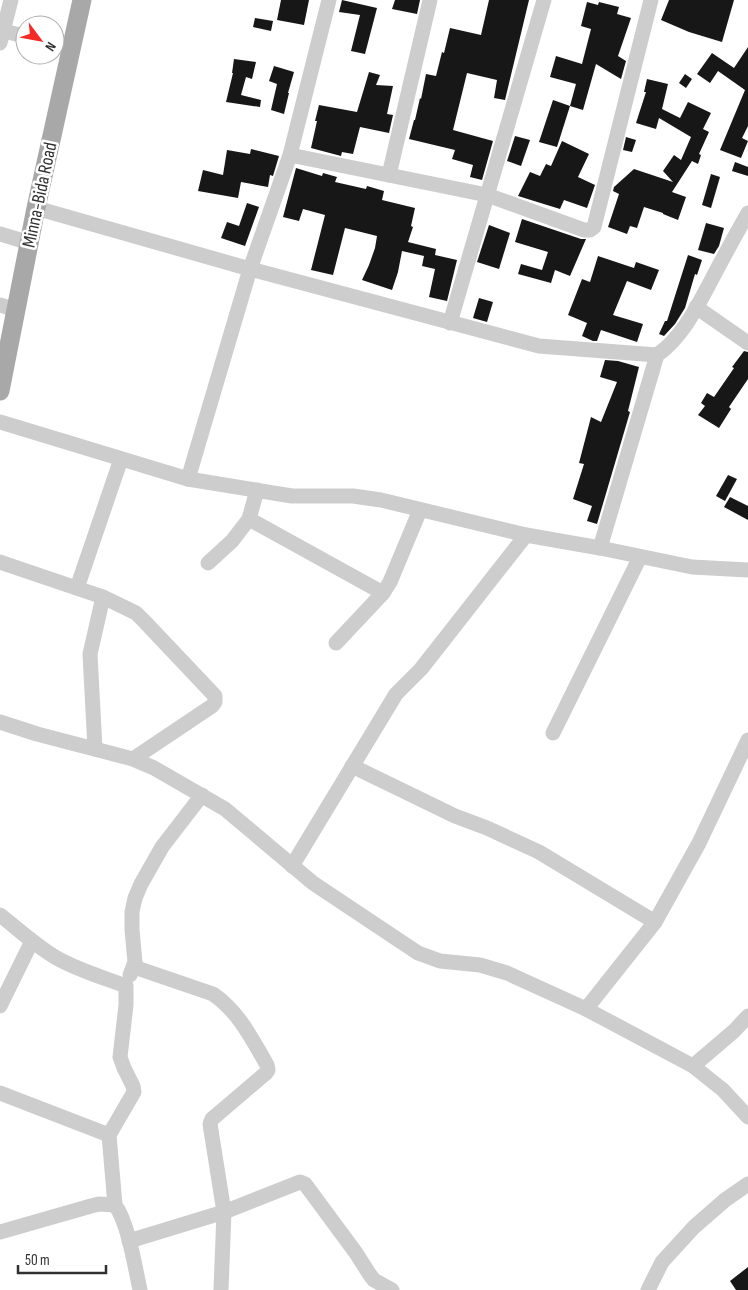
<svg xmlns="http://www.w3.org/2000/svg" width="748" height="1290" font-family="'Sofia Sans Condensed',sans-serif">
<rect width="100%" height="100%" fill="#fff"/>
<!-- building -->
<g fill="#171717">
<polygon points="281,0 309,0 304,25 277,20"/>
<polygon points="342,0 377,8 365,54 351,51 360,15 339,12"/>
<polygon points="395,0 420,0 417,14 392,9"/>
<polygon points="489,0 529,0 505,100 494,98 497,80 467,73 453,130 493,141 482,180 470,177 473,165 452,159 455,150 409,139 414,120 415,120 420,98 421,99 426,74 436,76 442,52 444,53 450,28 481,35"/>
<polygon points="669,0 734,0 722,42 689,32 661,20"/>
<polygon points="587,2 598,5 599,2 619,7 617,14 631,18 618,56 626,61 621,79 596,64 583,110 570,106 576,84 550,77 556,56 582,64 591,29 581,26"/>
<polygon points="255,18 273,21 271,31 253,27"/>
<polygon points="748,47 748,126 742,138 748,141 741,158 720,150 745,90 718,71 710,83 697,74 712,53 734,68"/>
<polygon points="234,59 256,62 252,79 246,77 241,95 261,100 260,107 226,102 233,73 232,73"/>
<polygon points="274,66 294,72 288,93 289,93 284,114 271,110 277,84 269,81"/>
<polygon points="369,72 380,75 376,85 393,86 387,114 393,115 389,133 360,127 353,154 342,152 341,156 311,148 317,121 315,121 319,105 357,112"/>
<polygon points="685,74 692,79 686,88 679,83"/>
<polygon points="647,79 668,84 662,109 680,118 688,102 711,113 703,129 709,132 699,154 701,155 698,164 692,161 672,192 686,197 678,220 663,214 663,213 644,207 637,228 630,226 627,234 608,227 619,194 613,191 614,187 634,169 673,182 663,171 674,155 681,160 691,137 659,118 656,129 636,123 646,92 644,92"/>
<polygon points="553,100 570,106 557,147 539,142"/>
<polygon points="515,136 530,140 521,166 507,161"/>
<polygon points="626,137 636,140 632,152 623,150"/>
<polygon points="562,141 589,154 578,177 595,185 587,208 564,200 560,209 518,196 530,172 540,176 546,164 551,166"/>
<polygon points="251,149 279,156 273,176 270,175 268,187 241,182 238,198 198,191 203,170 223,175 227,150 250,154"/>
<polygon points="735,162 748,167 748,176 732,171"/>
<polygon points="296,168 322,176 323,173 337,177 335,182 366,189 367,186 384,191 382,200 415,208 411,226 413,227 408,242 436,249 435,255 457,260 447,301 429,297 435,269 422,266 424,256 402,251 398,272 392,290 362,280 369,265 375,248 377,236 345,228 333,275 311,270 325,215 303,209 299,221 283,217"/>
<polygon points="711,174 720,177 711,208 702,205"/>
<polygon points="247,203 259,207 245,246 221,238 227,222 239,226"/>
<polygon points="522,219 581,239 586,239 570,276 555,270 551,283 518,274 521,264 542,270 548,252 515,242"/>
<polygon points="706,223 724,228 719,246 714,254 698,250"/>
<polygon points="489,225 510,233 499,269 477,262"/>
<polygon points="688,255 702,260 697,275 695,274 685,308 675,324 664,336 659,334 665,321 667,321"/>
<polygon points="598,256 634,268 636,262 659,270 651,290 627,281 613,315 643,324 637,342 601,330 597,341 593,341 582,336 587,323 568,315 582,279 590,282"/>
<polygon points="479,298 493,302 487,322 473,318"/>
<polygon points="744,351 748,352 748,379 729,407 731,409 719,428 698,415 705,406 701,403 707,393 714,397 734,368 732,367"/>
<polygon points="605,360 618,361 639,367 628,411 630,412 597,524 587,521 592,506 573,499 584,464 579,463 591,417 601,422 617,382 600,377"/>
<polygon points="728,475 737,479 725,501 716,496"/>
<polygon points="730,497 748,506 748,520 724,507"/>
<polygon points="748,1267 748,1290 736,1290 730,1281"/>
</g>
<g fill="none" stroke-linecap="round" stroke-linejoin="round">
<!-- minor -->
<g stroke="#cdcdcd" stroke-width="15">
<polyline points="3,31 25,36"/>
<polyline points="0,43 11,0"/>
<polyline points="55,43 71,47"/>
<polyline points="290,155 487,195 584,230 590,230 594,227 651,0"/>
<polyline points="389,175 430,0"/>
<polyline points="36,208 250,269 539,346 657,355"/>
<polyline points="0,234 30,243"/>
<polyline points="0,305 16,310"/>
<polyline points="696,307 748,343"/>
<polyline points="450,323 544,0"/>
<polyline points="0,422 188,479 292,496 353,496 381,500 526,535 600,548 692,567 748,570"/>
<polyline points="188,479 250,269 290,155 329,0"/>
<polyline points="249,519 383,593"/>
<path d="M600 548 657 355C683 337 698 305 713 277 724 256 736 234 748 213"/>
<polyline points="0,562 103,597 136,613 145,622 215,696 215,702 212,706 133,759"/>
<polyline points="208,563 232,541 249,519 257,490"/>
<polyline points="77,588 121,459"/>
<polyline points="336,643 383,593 390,582 420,510"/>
<polyline points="0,722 37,734 133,759 154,768 225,809 313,883 418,953 440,961 480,965 507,973 586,1009 693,1066 723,1090 748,1117"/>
<polyline points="553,733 640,557"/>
<polyline points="95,749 90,654 103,597"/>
<polyline points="352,766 455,816 487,828 539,852 655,922"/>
<polyline points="292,866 396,694 421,669 526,535"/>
<path d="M0 915C18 929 35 945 55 957 77 970 102 977 126 986V1005L120 1057 124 1068 133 1086 134 1092 109 1135 115 1205C128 1222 135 1267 140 1290"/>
<path d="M134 967 213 994C239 1012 252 1039 267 1065L268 1070 266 1073 212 1119 210 1124 224 1212 221 1290"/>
<polyline points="130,975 135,962 132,930 132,912 135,898 141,884 162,847 202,795"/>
<polyline points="0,1006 32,941"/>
<polyline points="586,1009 655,922 699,843 748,740"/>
<polyline points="693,1066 734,1031 748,1016"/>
<polyline points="0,1093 109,1135"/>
<polyline points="0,1232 91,1206 99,1204 115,1205"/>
<polyline points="129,1241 224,1212 300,1182 305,1184 308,1188 356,1253 370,1275 374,1280 392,1290"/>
<polyline points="648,1290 662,1262 694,1227 725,1200 748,1184"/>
</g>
<!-- major -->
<polyline stroke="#a8a8a8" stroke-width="19" points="0,391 36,208 82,0"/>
</g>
<g text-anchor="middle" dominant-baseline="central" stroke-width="5" stroke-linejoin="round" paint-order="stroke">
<!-- street labels -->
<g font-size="19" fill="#303030" stroke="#fff">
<text transform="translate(40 195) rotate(-78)">Minna-Bida Road</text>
</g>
</g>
<!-- north arrow -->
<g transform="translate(40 40) rotate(122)"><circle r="24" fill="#ffffff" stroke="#acacac"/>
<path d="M0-4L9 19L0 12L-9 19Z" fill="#f42a24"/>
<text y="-8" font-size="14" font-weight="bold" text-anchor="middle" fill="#303030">N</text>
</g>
<!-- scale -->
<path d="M18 1265v8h88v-8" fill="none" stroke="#303030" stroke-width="2.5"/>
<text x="25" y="1265" font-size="15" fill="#303030" stroke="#ffffff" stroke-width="4" paint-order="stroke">50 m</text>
</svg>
